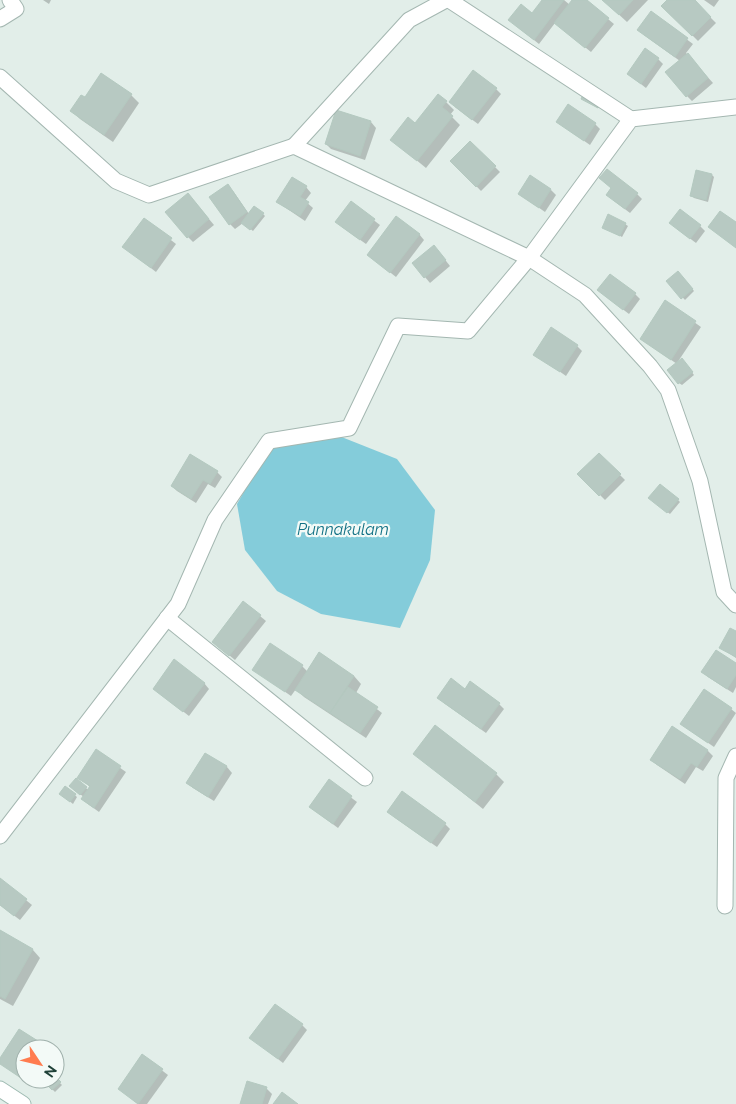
<svg xmlns="http://www.w3.org/2000/svg" width="736" height="1104" font-family="Raleway,sans-serif">
<rect width="100%" height="100%" fill="#e2eee9"/>
<!-- water -->
<polygon fill="#84ccda" points="334,434 397,459 435,510 430,560 400,628 321,614 277,591 245,550 237,504 269,448"/>
<!-- shadow -->
<g fill="#0003">
<polygon points="43,0 51,0 49,4"/>
<polygon points="543,0 564,0 570,5 574,0 585,0 614,24 591,52 555,23 539,44 515,25 532,15"/>
<polygon points="603,0 648,0 627,22"/>
<polygon points="669,0 693,0 716,23 698,41 663,6"/>
<polygon points="704,0 719,0 714,7"/>
<polygon points="651,13 693,44 686,53 713,83 692,101 687,96 680,61 644,35"/>
<polygon points="658,59 663,64 646,88 628,74"/>
<polygon points="496,89 501,94 478,124 455,107"/>
<polygon points="131,95 139,103 113,142 80,119 72,111 85,99"/>
<polygon points="446,102 454,110 450,115 460,125 426,168 392,140 415,125"/>
<polygon points="337,111 371,122 376,128 365,160 331,149 326,144"/>
<polygon points="557,122 595,124 600,129 590,145"/>
<polygon points="470,142 500,172 481,191 452,161"/>
<polygon points="697,172 712,175 714,177 708,202 694,198 692,196"/>
<polygon points="306,187 311,193 305,201 313,208 305,221 283,206 278,201"/>
<polygon points="551,190 556,195 545,212 519,194"/>
<polygon points="233,191 249,214 263,214 265,216 253,231 243,223 235,229 230,224"/>
<polygon points="637,194 642,199 630,213 613,200"/>
<polygon points="193,200 214,225 193,242 188,237"/>
<polygon points="351,203 380,225 366,244 342,227"/>
<polygon points="144,219 176,244 156,272 124,247"/>
<polygon points="625,224 628,226 622,237 604,227"/>
<polygon points="700,226 705,231 696,243 676,228"/>
<polygon points="419,234 424,240 396,277 368,255"/>
<polygon points="439,252 450,266 430,283 414,264"/>
<polygon points="678,272 694,291 685,300 668,281"/>
<polygon points="635,294 640,299 629,314 604,295"/>
<polygon points="666,302 701,327 677,363 684,362 694,375 682,385 679,383 677,364 641,339"/>
<polygon points="577,346 582,351 566,376 535,354"/>
<polygon points="599,454 625,480 605,500 579,474"/>
<polygon points="217,472 222,477 215,488 208,484 196,503 177,491 172,486"/>
<polygon points="652,500 678,500 680,502 670,514"/>
<polygon points="243,602 266,621 235,660 213,642"/>
<polygon points="736,633 736,658 721,648"/>
<polygon points="736,664 736,687 733,693 708,677 703,672"/>
<polygon points="302,666 308,672 354,676 361,684 356,693 382,713 366,738 304,697 296,689 291,696 254,670"/>
<polygon points="204,683 209,689 189,716 154,689"/>
<polygon points="465,690 499,704 504,709 486,733 444,703"/>
<polygon points="731,709 736,713 714,747 681,724"/>
<polygon points="673,727 708,751 713,756 703,771 696,767 685,784 657,765 651,760"/>
<polygon points="96,751 126,772 99,812 88,804 82,799 84,797 73,789 86,788 88,790 90,787 79,777"/>
<polygon points="205,754 227,767 232,773 214,801 193,788 187,783"/>
<polygon points="415,754 496,774 504,782 483,809"/>
<polygon points="329,781 357,802 338,828 310,807"/>
<polygon points="65,787 77,797 73,804 63,796"/>
<polygon points="394,817 445,824 450,829 437,847"/>
<polygon points="0,879 32,905 20,920 0,905"/>
<polygon points="0,931 33,950 40,958 13,1006 0,999"/>
<polygon points="302,1025 307,1030 283,1063 251,1038"/>
<polygon points="19,1031 48,1049 25,1049 25,1079 38,1079 33,1086 0,1063 0,1061"/>
<polygon points="143,1056 168,1075 147,1104 138,1104 120,1089"/>
<polygon points="55,1078 62,1085 55,1092 42,1079"/>
<polygon points="248,1082 267,1089 272,1094 268,1104 241,1104"/>
</g>
<!-- building -->
<g fill="#b7c9c2" stroke="#b4c9c0">
<polygon points="542,0 564,0 534,40 508,20 521,4 532,13"/>
<polygon points="572,0 587,0 609,18 585,48 554,23"/>
<polygon points="602,0 633,0 619,15"/>
<polygon points="667,0 695,0 711,17 692,36 661,6"/>
<polygon points="651,11 688,38 675,57 637,30"/>
<polygon points="645,48 659,58 641,84 627,74"/>
<polygon points="688,53 708,78 686,97 665,72"/>
<polygon points="473,70 497,88 472,120 449,102"/>
<polygon points="101,73 132,94 104,135 70,111 81,95 85,97"/>
<polygon points="587,86 604,95 598,108 581,99"/>
<polygon points="438,94 447,101 442,107 453,116 417,161 390,140 408,117 415,123"/>
<polygon points="568,104 596,123 584,141 556,122"/>
<polygon points="336,110 371,121 360,156 325,144"/>
<polygon points="470,141 496,166 476,187 450,161"/>
<polygon points="607,169 638,193 625,209 606,195 611,188 599,178"/>
<polygon points="696,170 712,174 706,200 690,196"/>
<polygon points="530,175 551,189 539,208 518,194"/>
<polygon points="292,177 307,186 300,197 309,202 300,216 276,202"/>
<polygon points="228,184 247,212 229,225 209,197"/>
<polygon points="188,193 209,219 187,238 165,212"/>
<polygon points="351,201 375,219 360,240 335,222"/>
<polygon points="254,206 264,213 250,230 241,223"/>
<polygon points="680,209 701,225 690,239 669,223"/>
<polygon points="720,211 736,222 736,248 708,227"/>
<polygon points="608,214 626,223 620,236 602,228"/>
<polygon points="396,216 420,234 390,273 367,255"/>
<polygon points="144,218 172,238 151,268 122,247"/>
<polygon points="434,245 446,260 424,278 412,263"/>
<polygon points="678,271 693,289 681,299 666,281"/>
<polygon points="610,274 636,293 623,310 597,290"/>
<polygon points="665,300 696,321 671,360 640,339"/>
<polygon points="551,327 578,345 560,372 533,355"/>
<polygon points="682,358 693,372 678,384 667,370"/>
<polygon points="599,453 621,474 599,496 577,474"/>
<polygon points="190,454 218,471 210,484 203,480 191,499 171,486"/>
<polygon points="660,484 679,499 667,513 648,498"/>
<polygon points="243,601 261,615 229,656 212,642"/>
<polygon points="730,628 736,631 736,657 719,648"/>
<polygon points="270,643 303,665 285,692 252,670"/>
<polygon points="716,650 736,663 736,675 727,689 701,672"/>
<polygon points="319,652 354,676 330,713 295,690"/>
<polygon points="174,659 205,683 183,712 153,689"/>
<polygon points="451,678 465,689 470,681 500,703 481,729 437,698"/>
<polygon points="348,687 378,707 360,733 330,713"/>
<polygon points="704,689 732,708 708,743 680,724"/>
<polygon points="435,725 497,773 475,802 413,754"/>
<polygon points="672,726 708,750 697,767 691,763 680,779 650,760"/>
<polygon points="96,749 121,766 94,808 81,799 90,786 77,778"/>
<polygon points="205,753 227,766 208,797 186,783"/>
<polygon points="76,778 87,787 80,795 69,786"/>
<polygon points="329,779 352,796 333,824 309,807"/>
<polygon points="65,786 76,794 70,802 59,794"/>
<polygon points="402,791 446,823 431,843 387,812"/>
<polygon points="0,878 27,899 14,916 0,905"/>
<polygon points="0,930 33,949 5,999 0,996"/>
<polygon points="275,1004 303,1024 278,1059 249,1038"/>
<polygon points="19,1029 49,1048 25,1049 25,1079 29,1079 27,1082 0,1064 0,1058"/>
<polygon points="142,1054 163,1069 138,1104 118,1089"/>
<polygon points="55,1076 61,1082 52,1090 41,1079 55,1079"/>
<polygon points="247,1081 267,1087 262,1104 240,1104"/>
<polygon points="282,1092 298,1104 273,1104"/>
</g>
<g fill="none" stroke-linecap="round" stroke-linejoin="round">
<defs>
<g id="street">
<polyline points="449,0 631,119"/>
<polyline points="0,19 16,9 10,0"/>
<polyline points="0,77 116,181 149,195 294,146 529,258 585,295 650,366 668,390 700,481 724,592 736,605"/>
<polyline points="294,146 409,20 446,0"/>
<polyline points="167,618 365,778"/>
<polyline points="0,836 178,604 215,520 269,441 349,428 398,326 468,331 529,258 631,119 736,107"/>
<polyline points="725,906 726,778 736,756"/>
</g>
<polyline id="secondary" points="0,1089 23,1104"/>
</defs>
<!-- street casing -->
<use href="#street" stroke="#a4b7b1" stroke-width="17"/>
<!-- secondary casing -->
<use href="#secondary" stroke="#9fbbb2" stroke-width="17"/>
<!-- street -->
<use href="#street" stroke="#fff" stroke-width="15"/>
<!-- secondary -->
<use href="#secondary" stroke="#fff" stroke-width="15"/>
</g>
<g text-anchor="middle" dominant-baseline="central" stroke-width="4.5" stroke-linejoin="round" paint-order="stroke">
<!-- water labels -->
<g font-size="16" font-style="italic" fill="#127185" stroke="#f3faf7">
<text x="343" y="529">Punnakulam</text>
</g>
</g>
<!-- north arrow -->
<g transform="translate(40 1064) rotate(125)"><circle r="24" fill="#f3faf7" stroke="#9fb0ab"/>
<path d="M0-4L9 19L0 12L-9 19Z" fill="#ff7c4f"/>
<text y="-8" font-size="14" font-weight="bold" text-anchor="middle" fill="#204239">N</text>
</g>
</svg>
